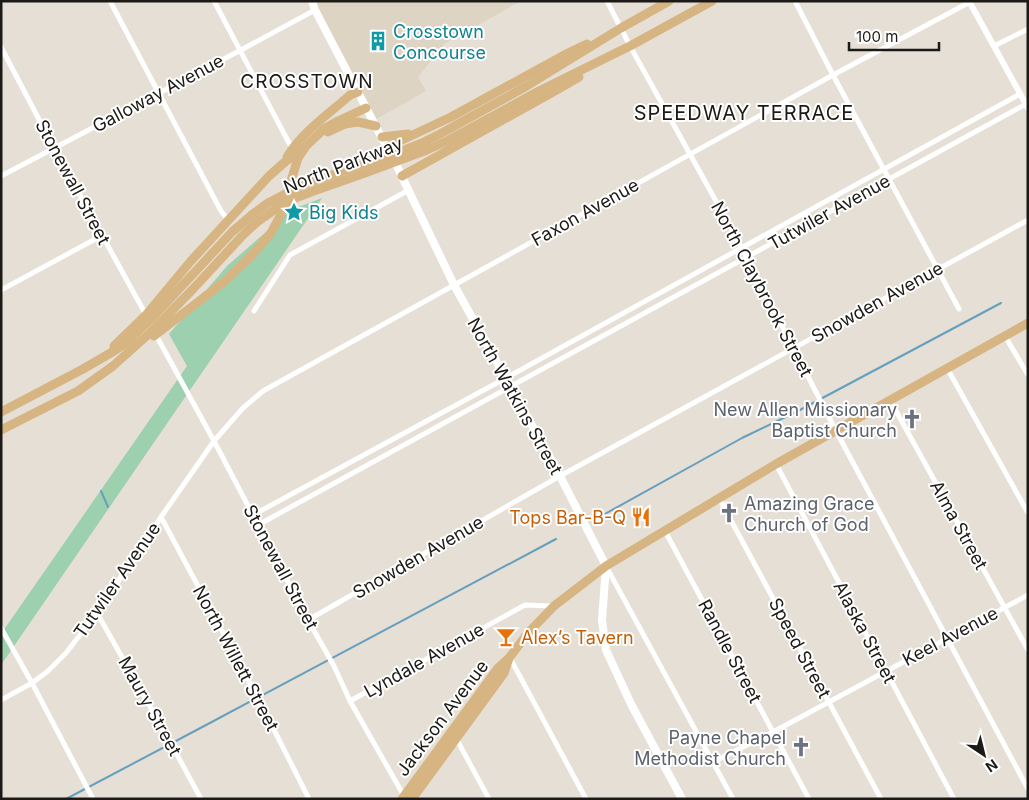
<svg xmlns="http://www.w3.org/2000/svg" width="1029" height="800" font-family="Inter,sans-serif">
<rect width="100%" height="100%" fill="#e5dfd5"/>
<!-- built -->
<polygon fill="#ded4c3" points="312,1 521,1 444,44 418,77 426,91 373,121"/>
<!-- green -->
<polygon fill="#9cd0ae" points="322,198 1,665 1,634 187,366 169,334 227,266 291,210"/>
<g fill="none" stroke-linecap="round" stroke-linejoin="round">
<!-- stream -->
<g stroke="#669fbe" stroke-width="2">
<polyline points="101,491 108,507"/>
<polyline points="594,520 742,438 798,411 1001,303"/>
<polyline points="66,799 208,724 556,539"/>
</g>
<!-- minor -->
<g stroke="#fff" stroke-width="5">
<polyline points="110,1 221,211 228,220"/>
<polyline points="214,1 289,143 293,149"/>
<polyline points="607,1 630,46 742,248 836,431 1028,789"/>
<polyline points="795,1 833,75 959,309"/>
<polyline points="994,46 1028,29"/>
<polyline points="1,47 54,148 146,315"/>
<polyline points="1,176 241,50 315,10"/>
<polyline points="1,290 101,236"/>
<polyline points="254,311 290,255 409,190"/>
<polyline points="156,335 214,441 308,620 334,666 350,701 404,796"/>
<polyline points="1005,336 1028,375"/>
<polyline points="947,368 1028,513"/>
<polyline points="890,400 1028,650"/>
<polyline points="776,464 954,799"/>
<polyline points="719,498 881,799"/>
<polyline points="253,515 506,378 1020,94"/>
<polyline points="161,517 260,702 309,799"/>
<polyline points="258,525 1026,104"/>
<polyline points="665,531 809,799"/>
<polyline points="607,568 733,799"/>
<polyline points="97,613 174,749 201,799"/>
<polyline points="308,620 560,476 1028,220"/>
<polyline points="1,628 32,683 93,799"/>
<polyline points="510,658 586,799"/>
<polyline points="1,700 32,683 48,671 66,653 97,613 161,517 214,441 243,408 263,391 833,75 970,2"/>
<polyline points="350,701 525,605 553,606"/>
<polyline points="456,738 489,799"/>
<polyline points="713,762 773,732 1028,595"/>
</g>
<!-- tertiary -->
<polyline stroke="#fff" stroke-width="6" points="969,1 1028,108"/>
<!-- secondary -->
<g stroke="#fff" stroke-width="8">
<polyline points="312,1 315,10 384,142"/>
<polyline points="393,158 454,285 560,476 606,566 602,620 606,650 631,704 682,799"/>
</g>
<!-- primary -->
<g stroke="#d7b582" stroke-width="9">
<polyline points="328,132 345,124 358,122 376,126"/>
<polyline points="382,137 408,134"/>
<polyline points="387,147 451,117 568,53 587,44"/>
<path d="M287 157C302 132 329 114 350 95L358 92"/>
<polyline points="402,176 553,92 579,77"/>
<polyline points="154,336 225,281 252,255 271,233 281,214 298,158 306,146 324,129 338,121 366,108"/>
<polyline points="114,346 146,315 190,262 269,176 285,162 301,150"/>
<polyline points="1,412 83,369 114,351 125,344 153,317 232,232 253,214 268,203 303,185 402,151 422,143 440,134 525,87 621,28 669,1"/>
<polyline points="1,430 78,391 113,366 151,332 193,289 242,236 257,222 277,208 293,199 311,192 365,173 427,150 447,141 539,91 630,46 712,1"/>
<polyline points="402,799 498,668 509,658 528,633 554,606 606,566 776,464 1028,323"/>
<polyline points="412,799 504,673 509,658"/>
</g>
</g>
<!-- icons -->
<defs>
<symbol id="building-bare" viewBox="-9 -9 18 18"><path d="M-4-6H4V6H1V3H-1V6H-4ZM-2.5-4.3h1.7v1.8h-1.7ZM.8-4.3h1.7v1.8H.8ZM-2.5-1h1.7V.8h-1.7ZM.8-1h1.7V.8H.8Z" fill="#0f9aa8" stroke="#fff" stroke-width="2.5" paint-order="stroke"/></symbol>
<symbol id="sight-bare" viewBox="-9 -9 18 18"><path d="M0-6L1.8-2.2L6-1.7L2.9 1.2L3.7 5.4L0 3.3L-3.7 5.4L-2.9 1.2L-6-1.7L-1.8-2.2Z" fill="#0f9aa8" stroke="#fff" stroke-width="2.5" paint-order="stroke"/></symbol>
<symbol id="church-bare" viewBox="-9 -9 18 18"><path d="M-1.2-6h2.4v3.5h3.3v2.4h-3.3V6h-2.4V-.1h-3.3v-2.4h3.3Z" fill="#6b7280" stroke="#fff" stroke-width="2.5" paint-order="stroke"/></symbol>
<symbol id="restaurant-bare" viewBox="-9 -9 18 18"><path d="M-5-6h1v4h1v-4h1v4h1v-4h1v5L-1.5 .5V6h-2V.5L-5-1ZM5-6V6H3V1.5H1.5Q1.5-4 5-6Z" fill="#e8710a" stroke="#fff" stroke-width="2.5" paint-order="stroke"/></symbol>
<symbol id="bar-bare" viewBox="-9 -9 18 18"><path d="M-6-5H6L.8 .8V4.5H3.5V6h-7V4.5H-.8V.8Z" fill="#e8710a" stroke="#fff" stroke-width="2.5" paint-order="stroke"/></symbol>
</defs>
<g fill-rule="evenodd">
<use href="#building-bare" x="364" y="27" width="28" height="28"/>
<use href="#sight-bare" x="280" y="198" width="28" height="28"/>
<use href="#church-bare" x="898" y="405" width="28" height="28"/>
<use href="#church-bare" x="715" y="499" width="28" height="28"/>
<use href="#restaurant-bare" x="627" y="503" width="28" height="28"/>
<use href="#bar-bare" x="492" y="623" width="28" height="28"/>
<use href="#church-bare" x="787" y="733" width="28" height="28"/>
</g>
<g text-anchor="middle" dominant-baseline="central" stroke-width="4" stroke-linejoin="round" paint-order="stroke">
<!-- culture labels -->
<g font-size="18" fill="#0d838f" stroke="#fff" text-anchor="start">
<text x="393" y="31">Crosstown<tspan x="393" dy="21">Concourse</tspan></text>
<text x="309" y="212">Big Kids</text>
</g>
<!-- street labels -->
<g font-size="18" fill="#1c1a16" stroke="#fff">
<text transform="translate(158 93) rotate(-28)">Galloway Avenue</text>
<text transform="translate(343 165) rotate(-21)">North Parkway</text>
<text transform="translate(73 182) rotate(62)">Stonewall Street</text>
<text transform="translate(585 212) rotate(-29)">Faxon Avenue</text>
<text transform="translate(829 212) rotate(-29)">Tutwiler Avenue</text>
<text transform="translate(762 289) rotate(62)">North Claybrook Street</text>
<text transform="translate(877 302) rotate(-29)">Snowden Avenue</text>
<text transform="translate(515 396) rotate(61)">North Watkins Street</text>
<text transform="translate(959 525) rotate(61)">Alma Street</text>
<text transform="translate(418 557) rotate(-30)">Snowden Avenue</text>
<text transform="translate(281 567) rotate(62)">Stonewall Street</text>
<text transform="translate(117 580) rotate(-55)">Tutwiler Avenue</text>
<text transform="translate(865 632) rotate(62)">Alaska Street</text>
<text transform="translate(950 636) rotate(-28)">Keel Avenue</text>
<text transform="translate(800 648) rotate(62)">Speed Street</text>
<text transform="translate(730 651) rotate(62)">Randle Street</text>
<text transform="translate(236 658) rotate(62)">North Willett Street</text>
<text transform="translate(424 660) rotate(-29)">Lyndale Avenue</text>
<text transform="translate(150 706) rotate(61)">Maury Street</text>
<text transform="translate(442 718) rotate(-53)">Jackson Avenue</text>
</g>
<!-- worship labels -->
<g font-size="18" fill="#5b616d" stroke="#fff" text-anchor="end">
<text x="897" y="409">New Allen Missionary<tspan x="897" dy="21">Baptist Church</tspan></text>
<text x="744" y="503" text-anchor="start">Amazing Grace<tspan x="744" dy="21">Church of God</tspan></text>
<text x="786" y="737">Payne Chapel<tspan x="786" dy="21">Methodist Church</tspan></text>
</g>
<!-- food labels -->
<g font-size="18" fill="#c56008" stroke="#fff" text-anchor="end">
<text x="626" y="517">Tops Bar-B-Q</text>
<text x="521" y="637" text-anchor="start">Alex’s Tavern</text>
</g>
<!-- neighbourhood labels -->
<g font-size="19" letter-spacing="1" fill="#1c1a16" stroke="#fff">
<text x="307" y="81">CROSSTOWN</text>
</g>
<!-- quarter labels -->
<g font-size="20" letter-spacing="1" fill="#1c1a16" stroke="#fff">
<text x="744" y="113">SPEEDWAY TERRACE</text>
</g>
</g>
<!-- border -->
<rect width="1029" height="800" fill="none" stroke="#1c1a16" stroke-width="5"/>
<!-- north arrow -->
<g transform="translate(984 755) rotate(145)" stroke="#ffffff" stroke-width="4" paint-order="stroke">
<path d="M0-4L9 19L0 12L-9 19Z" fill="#1c1a16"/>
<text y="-8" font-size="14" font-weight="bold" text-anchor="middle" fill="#1c1a16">N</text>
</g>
<!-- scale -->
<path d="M849 42v8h90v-8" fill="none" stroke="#1c1a16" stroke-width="2.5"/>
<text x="856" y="42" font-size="15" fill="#1c1a16" stroke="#ffffff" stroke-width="4" paint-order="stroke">100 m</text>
</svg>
